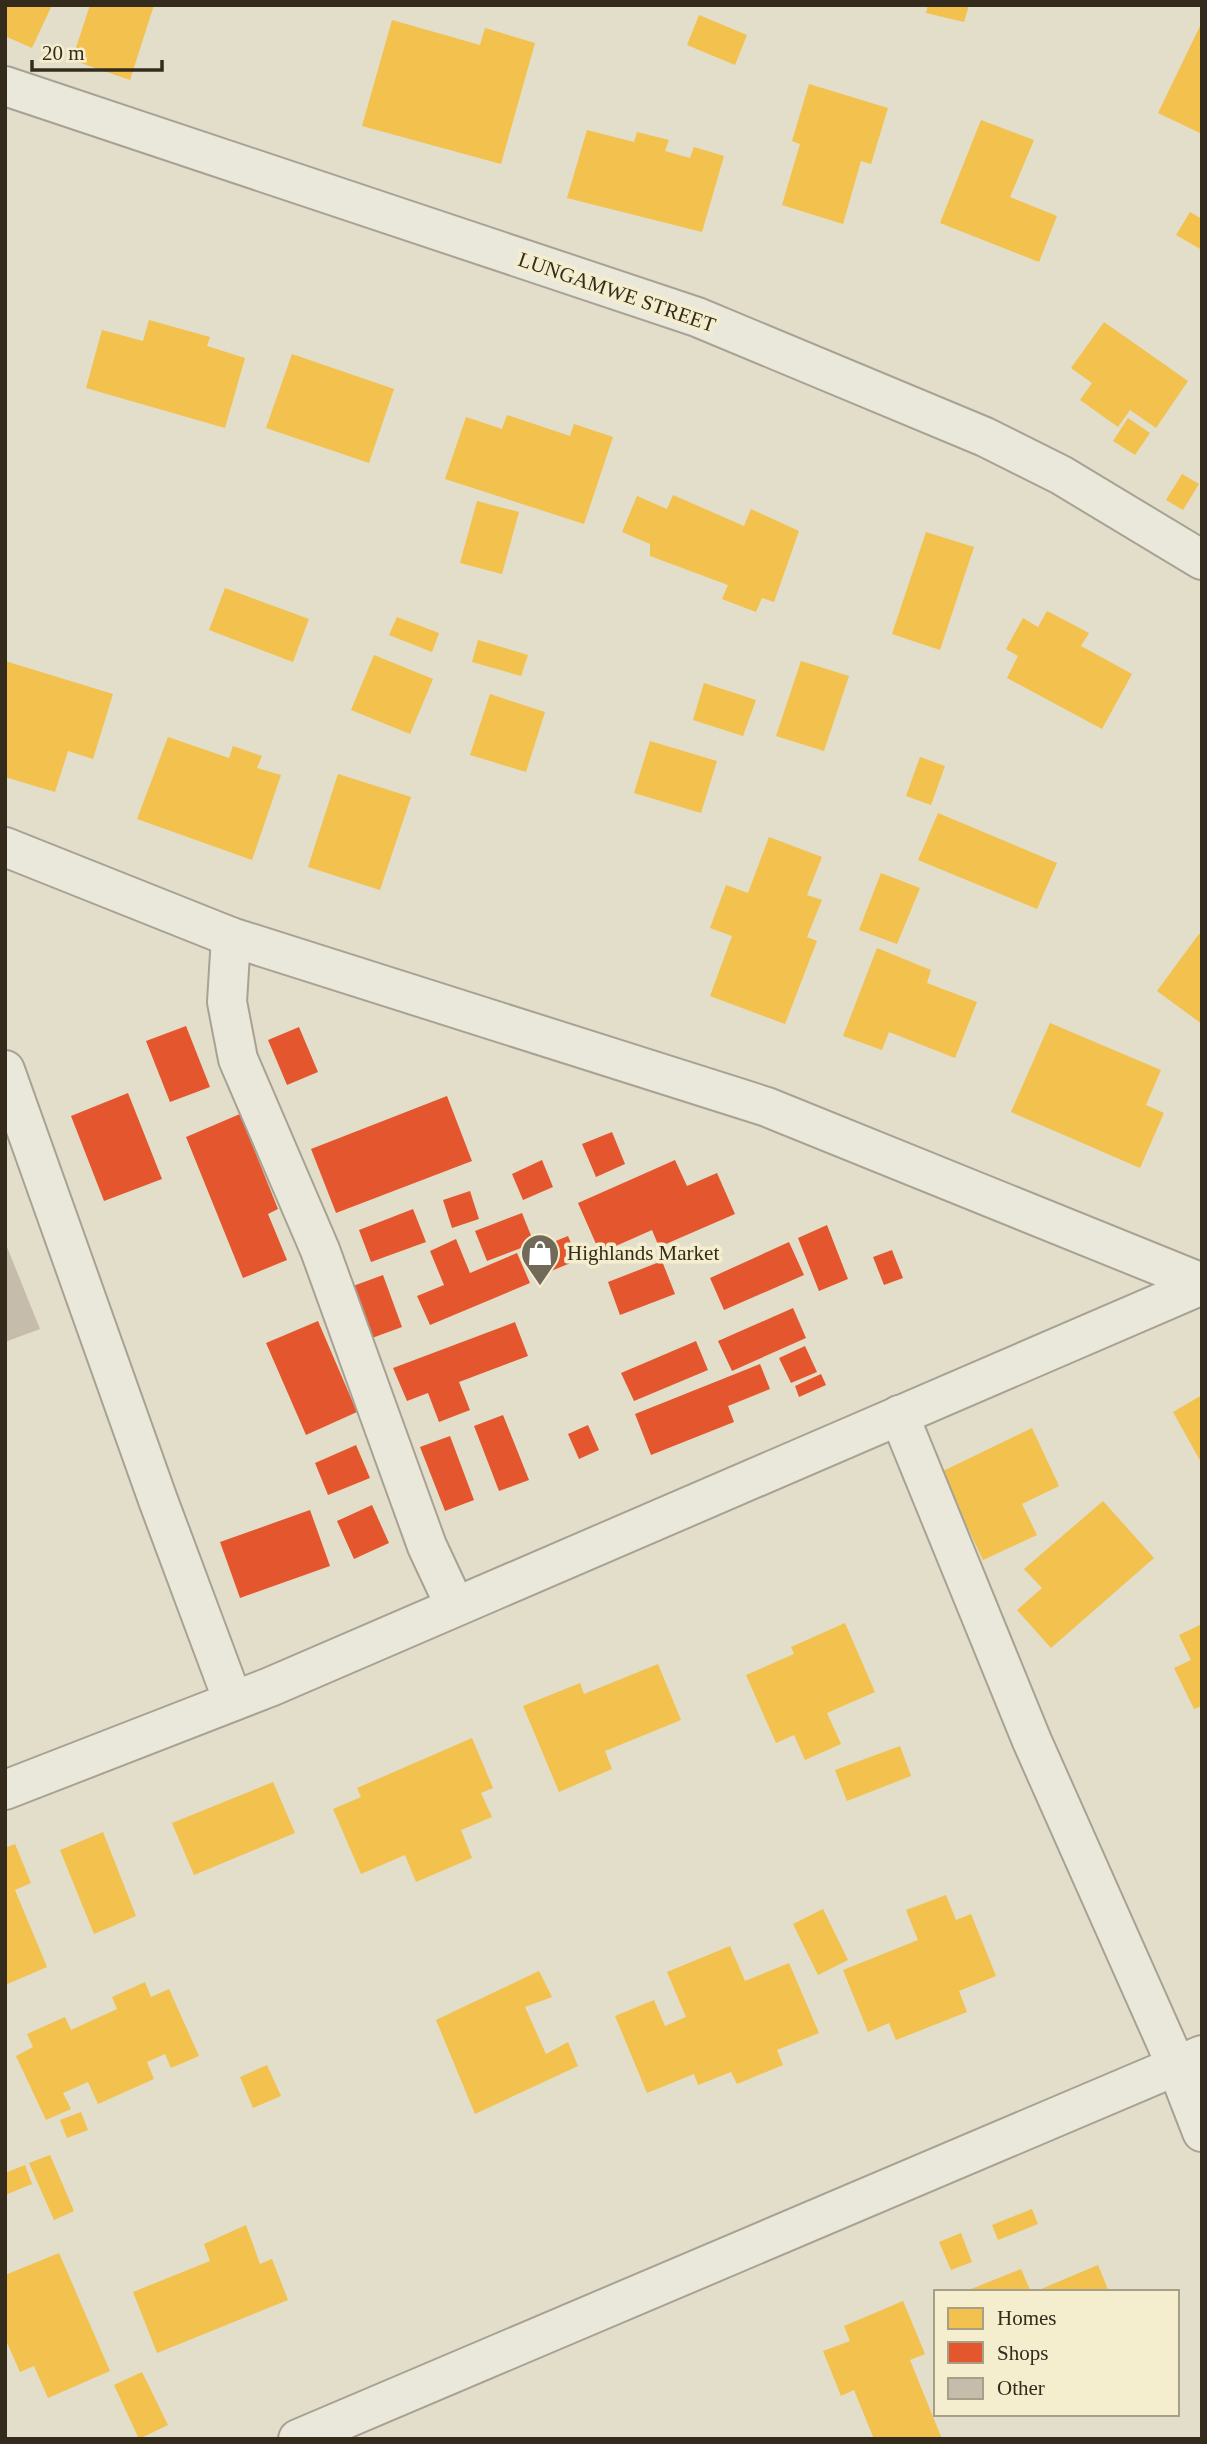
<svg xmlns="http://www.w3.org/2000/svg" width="1207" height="2444" font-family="'Times New Roman',serif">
<rect width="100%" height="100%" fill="#e2deca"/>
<!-- homes -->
<g fill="#f2c14e">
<polygon points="5,5 52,5 32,48 5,36"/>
<polygon points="90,5 154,5 130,80 72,60"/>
<polygon points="928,5 969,5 964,22 926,13"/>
<polygon points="699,15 747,35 735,65 687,45"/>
<polygon points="392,20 480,45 485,28 535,43 501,164 362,126"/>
<polygon points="1202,22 1202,134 1158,113"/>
<polygon points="809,84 888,108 871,164 861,161 843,224 782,205 800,144 792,141"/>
<polygon points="981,120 1034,140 1010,197 1057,216 1039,262 940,223"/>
<polygon points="587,130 634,142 637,132 669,140 665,151 690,158 694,147 724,156 702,232 567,198"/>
<polygon points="1190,212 1202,219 1202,250 1176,235"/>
<polygon points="149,320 210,337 207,346 245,358 225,428 86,388 102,330 143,341"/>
<polygon points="1104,322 1188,381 1156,428 1130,410 1118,427 1080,400 1092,383 1071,368"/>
<polygon points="292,354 394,389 369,463 266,428"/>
<polygon points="507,415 570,436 574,424 613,437 584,524 445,479 466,417 502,429"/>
<polygon points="1128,418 1150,433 1135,455 1113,441"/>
<polygon points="1182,474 1199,484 1183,510 1166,500"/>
<polygon points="673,495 744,526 751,509 799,531 774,602 762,598 756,612 722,599 728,585 650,556 650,544 622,532 637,496 667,509"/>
<polygon points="477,501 519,512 502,574 460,563"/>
<polygon points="926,532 974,547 940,650 892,634"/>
<polygon points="225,588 309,619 293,662 209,630"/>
<polygon points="1047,611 1089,633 1081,646 1132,674 1102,729 1007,678 1018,656 1006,649 1023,618 1038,627"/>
<polygon points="397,617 439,633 432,652 389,635"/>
<polygon points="478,640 528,655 521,676 472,662"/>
<polygon points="374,655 433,679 410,734 351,710"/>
<polygon points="5,661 113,694 93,759 68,751 55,792 5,777"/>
<polygon points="801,661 849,676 824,751 776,736"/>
<polygon points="704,683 756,700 743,736 693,720"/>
<polygon points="490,694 545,712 526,772 470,755"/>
<polygon points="168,737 229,758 233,746 262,756 257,768 281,775 252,860 137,819"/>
<polygon points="650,741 717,761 701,813 634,793"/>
<polygon points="920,757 945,766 931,805 906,796"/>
<polygon points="338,774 411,797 380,890 308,867"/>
<polygon points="938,813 1057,863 1037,909 918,860"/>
<polygon points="769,837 822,857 807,895 822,900 807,937 817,941 785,1024 710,996 732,936 710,928 726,885 748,893"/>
<polygon points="881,873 920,888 897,944 859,930"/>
<polygon points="1199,934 1202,936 1202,1024 1157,991"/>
<polygon points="877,948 931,970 927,983 977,1002 955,1058 889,1032 882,1050 843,1036"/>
<polygon points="1050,1023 1161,1070 1146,1105 1164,1113 1140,1168 1011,1112"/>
<polygon points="1202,1395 1202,1464 1173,1412"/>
<polygon points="1032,1428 1059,1486 1022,1504 1037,1535 983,1560 941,1472"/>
<polygon points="1103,1501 1154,1558 1051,1648 1017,1610 1042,1588 1024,1569"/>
<polygon points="845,1623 875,1692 827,1713 841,1744 805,1760 794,1735 776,1743 746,1675 794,1654 791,1647"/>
<polygon points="1202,1624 1202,1706 1194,1709 1174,1668 1191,1660 1179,1635"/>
<polygon points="658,1664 681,1720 605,1751 612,1769 559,1792 523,1706 580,1683 584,1694"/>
<polygon points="472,1738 493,1788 481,1793 492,1817 461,1830 472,1858 416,1882 405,1855 361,1874 333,1809 361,1797 357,1788"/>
<polygon points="900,1746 911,1776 847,1801 835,1770"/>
<polygon points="273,1782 295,1833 194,1875 172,1823"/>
<polygon points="103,1832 136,1916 94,1934 60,1850"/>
<polygon points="15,1844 31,1883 15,1890 47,1967 5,1985 5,1848"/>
<polygon points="946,1895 956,1920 971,1914 996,1976 959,1991 967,2012 896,2040 889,2023 868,2032 843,1970 918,1940 906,1910"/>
<polygon points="823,1909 848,1960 818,1975 793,1924"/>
<polygon points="730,1946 745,1981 789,1963 819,2033 777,2050 783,2065 737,2084 731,2072 698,2085 694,2074 647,2093 615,2016 654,2000 665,2026 686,2017 667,1972"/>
<polygon points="539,1971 552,1997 525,2007 546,2054 568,2042 578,2066 475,2114 436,2020"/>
<polygon points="145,1982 151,1997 169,1989 199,2056 171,2068 165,2054 147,2062 154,2079 98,2104 88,2082 63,2093 71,2109 46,2120 16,2056 33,2047 27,2034 65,2017 71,2030 117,2009 112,1997"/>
<polygon points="267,2065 281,2096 253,2108 240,2077"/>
<polygon points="81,2112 88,2130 67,2138 60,2120"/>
<polygon points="50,2155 74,2211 54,2220 29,2163"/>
<polygon points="25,2165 32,2184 5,2195 5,2173"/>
<polygon points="1032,2209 1038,2224 998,2240 992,2225"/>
<polygon points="246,2225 260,2264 272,2259 288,2300 157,2353 133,2292 210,2261 204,2244"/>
<polygon points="961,2233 972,2262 951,2270 939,2242"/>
<polygon points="59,2253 110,2371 48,2398 34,2366 20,2372 5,2338 5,2275"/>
<polygon points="1098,2265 1109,2292 1034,2292"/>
<polygon points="1021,2269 1031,2292 972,2292 971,2289"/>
<polygon points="903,2301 925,2354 910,2360 942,2439 874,2439 854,2390 841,2396 823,2351 850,2341 844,2326"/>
<polygon points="142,2372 168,2425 139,2439 114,2385"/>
</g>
<!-- shops -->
<g fill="#e4572e">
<polygon points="186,1026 210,1087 170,1102 146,1041"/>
<polygon points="299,1027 318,1072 287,1085 268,1040"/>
<polygon points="128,1093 162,1179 104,1201 71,1116"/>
<polygon points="447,1096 472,1161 336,1213 311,1149"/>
<polygon points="240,1114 278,1209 268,1214 287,1260 243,1278 186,1137"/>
<polygon points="612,1132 625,1164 596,1177 582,1144"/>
<polygon points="542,1160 553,1187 523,1200 512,1174"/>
<polygon points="675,1160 687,1186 717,1173 735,1214 659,1247 652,1230 600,1253 578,1203"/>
<polygon points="470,1191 479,1219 452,1228 443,1200"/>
<polygon points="413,1209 426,1242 371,1262 359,1230"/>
<polygon points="522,1213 534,1243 487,1261 475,1231"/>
<polygon points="827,1225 848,1279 819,1291 798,1238"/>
<polygon points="568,1236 578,1260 551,1271 541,1247"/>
<polygon points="456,1239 470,1273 517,1253 530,1283 430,1325 417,1296 444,1285 430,1251"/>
<polygon points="789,1242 804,1275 724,1310 710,1278"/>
<polygon points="892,1250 903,1278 884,1285 873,1257"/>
<polygon points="662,1261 675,1294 620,1315 608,1282"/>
<polygon points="383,1275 402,1327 372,1338 353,1286"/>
<polygon points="793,1308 806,1338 732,1371 718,1341"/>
<polygon points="318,1321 357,1412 306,1435 266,1343"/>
<polygon points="515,1322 528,1356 459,1382 470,1410 439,1422 428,1393 407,1401 393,1368"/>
<polygon points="696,1341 708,1370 634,1401 621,1373"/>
<polygon points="805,1346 817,1372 791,1383 779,1358"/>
<polygon points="760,1364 770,1389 728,1406 734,1422 651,1455 635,1414"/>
<polygon points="821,1374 826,1385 799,1397 795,1386"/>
<polygon points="503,1415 529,1480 499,1491 474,1426"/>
<polygon points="588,1425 599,1450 579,1459 568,1434"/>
<polygon points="450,1436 474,1500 445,1511 420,1447"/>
<polygon points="356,1445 370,1478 328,1495 315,1463"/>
<polygon points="372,1505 389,1543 354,1559 337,1521"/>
<polygon points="310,1510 330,1566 240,1598 220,1542"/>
</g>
<!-- building -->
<polygon fill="#c6bcab" points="7,1247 40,1329 5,1342 5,1248"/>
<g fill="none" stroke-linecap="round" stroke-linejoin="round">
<defs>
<g id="minor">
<polyline points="5,86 697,317 985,437 1061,475 1202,560"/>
<polyline points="5,847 231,937 767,1107 1202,1283"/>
<polyline points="231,937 227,1002 238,1059 320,1250 427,1546 455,1606"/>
<polyline points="5,1070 158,1500 233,1701"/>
<polyline points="899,1415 1032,1741 1176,2065 1202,2132"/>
<polyline points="5,1790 270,1687 1202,1285"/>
<polyline points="298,2439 1202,2055"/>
</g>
</defs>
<!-- minor casing -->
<use href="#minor" stroke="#a7a294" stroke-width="42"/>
<!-- minor -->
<use href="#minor" stroke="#eae7db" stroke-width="38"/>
</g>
<!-- icons -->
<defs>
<symbol id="shop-pin" viewBox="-11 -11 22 30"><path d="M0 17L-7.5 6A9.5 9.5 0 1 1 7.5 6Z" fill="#716a59" stroke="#f4eecf"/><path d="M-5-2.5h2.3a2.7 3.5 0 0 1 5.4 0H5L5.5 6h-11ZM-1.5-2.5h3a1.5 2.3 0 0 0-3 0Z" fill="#fff"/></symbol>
</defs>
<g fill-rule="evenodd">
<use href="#shop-pin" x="518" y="1231" width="44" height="60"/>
</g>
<g text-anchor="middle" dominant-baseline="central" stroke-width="7" stroke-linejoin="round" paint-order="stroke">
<!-- street labels -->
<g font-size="21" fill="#342b1c" stroke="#f4eecf">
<text transform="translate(617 292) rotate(19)">LUNGAMWE STREET</text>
</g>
<!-- poi labels -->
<g font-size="21" fill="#342b1c" stroke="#f4eecf" text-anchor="start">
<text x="567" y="1253">Highlands Market</text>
</g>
</g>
<!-- border -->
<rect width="1207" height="2444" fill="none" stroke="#342b1c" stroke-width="14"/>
<!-- legend -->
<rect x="934" y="2290" width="245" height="126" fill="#f4eecf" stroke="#a7a087" stroke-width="2"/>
<rect x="948" y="2308" width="35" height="21" fill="#f2c14e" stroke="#a7a087" stroke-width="2"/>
<text x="997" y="2325" font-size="21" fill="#342b1c">Homes</text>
<rect x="948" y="2342" width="35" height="21" fill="#e4572e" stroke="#a7a087" stroke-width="2"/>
<text x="997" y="2360" font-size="21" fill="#342b1c">Shops</text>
<rect x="948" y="2378" width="35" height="21" fill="#c6bcab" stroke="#a7a087" stroke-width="2"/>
<text x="997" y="2395" font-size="21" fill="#342b1c">Other</text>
<!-- scale -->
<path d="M32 60v10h130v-10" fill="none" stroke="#342b1c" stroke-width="3.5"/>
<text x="42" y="60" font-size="21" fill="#342b1c" stroke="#f4eecf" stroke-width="5" paint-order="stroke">20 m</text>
</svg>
